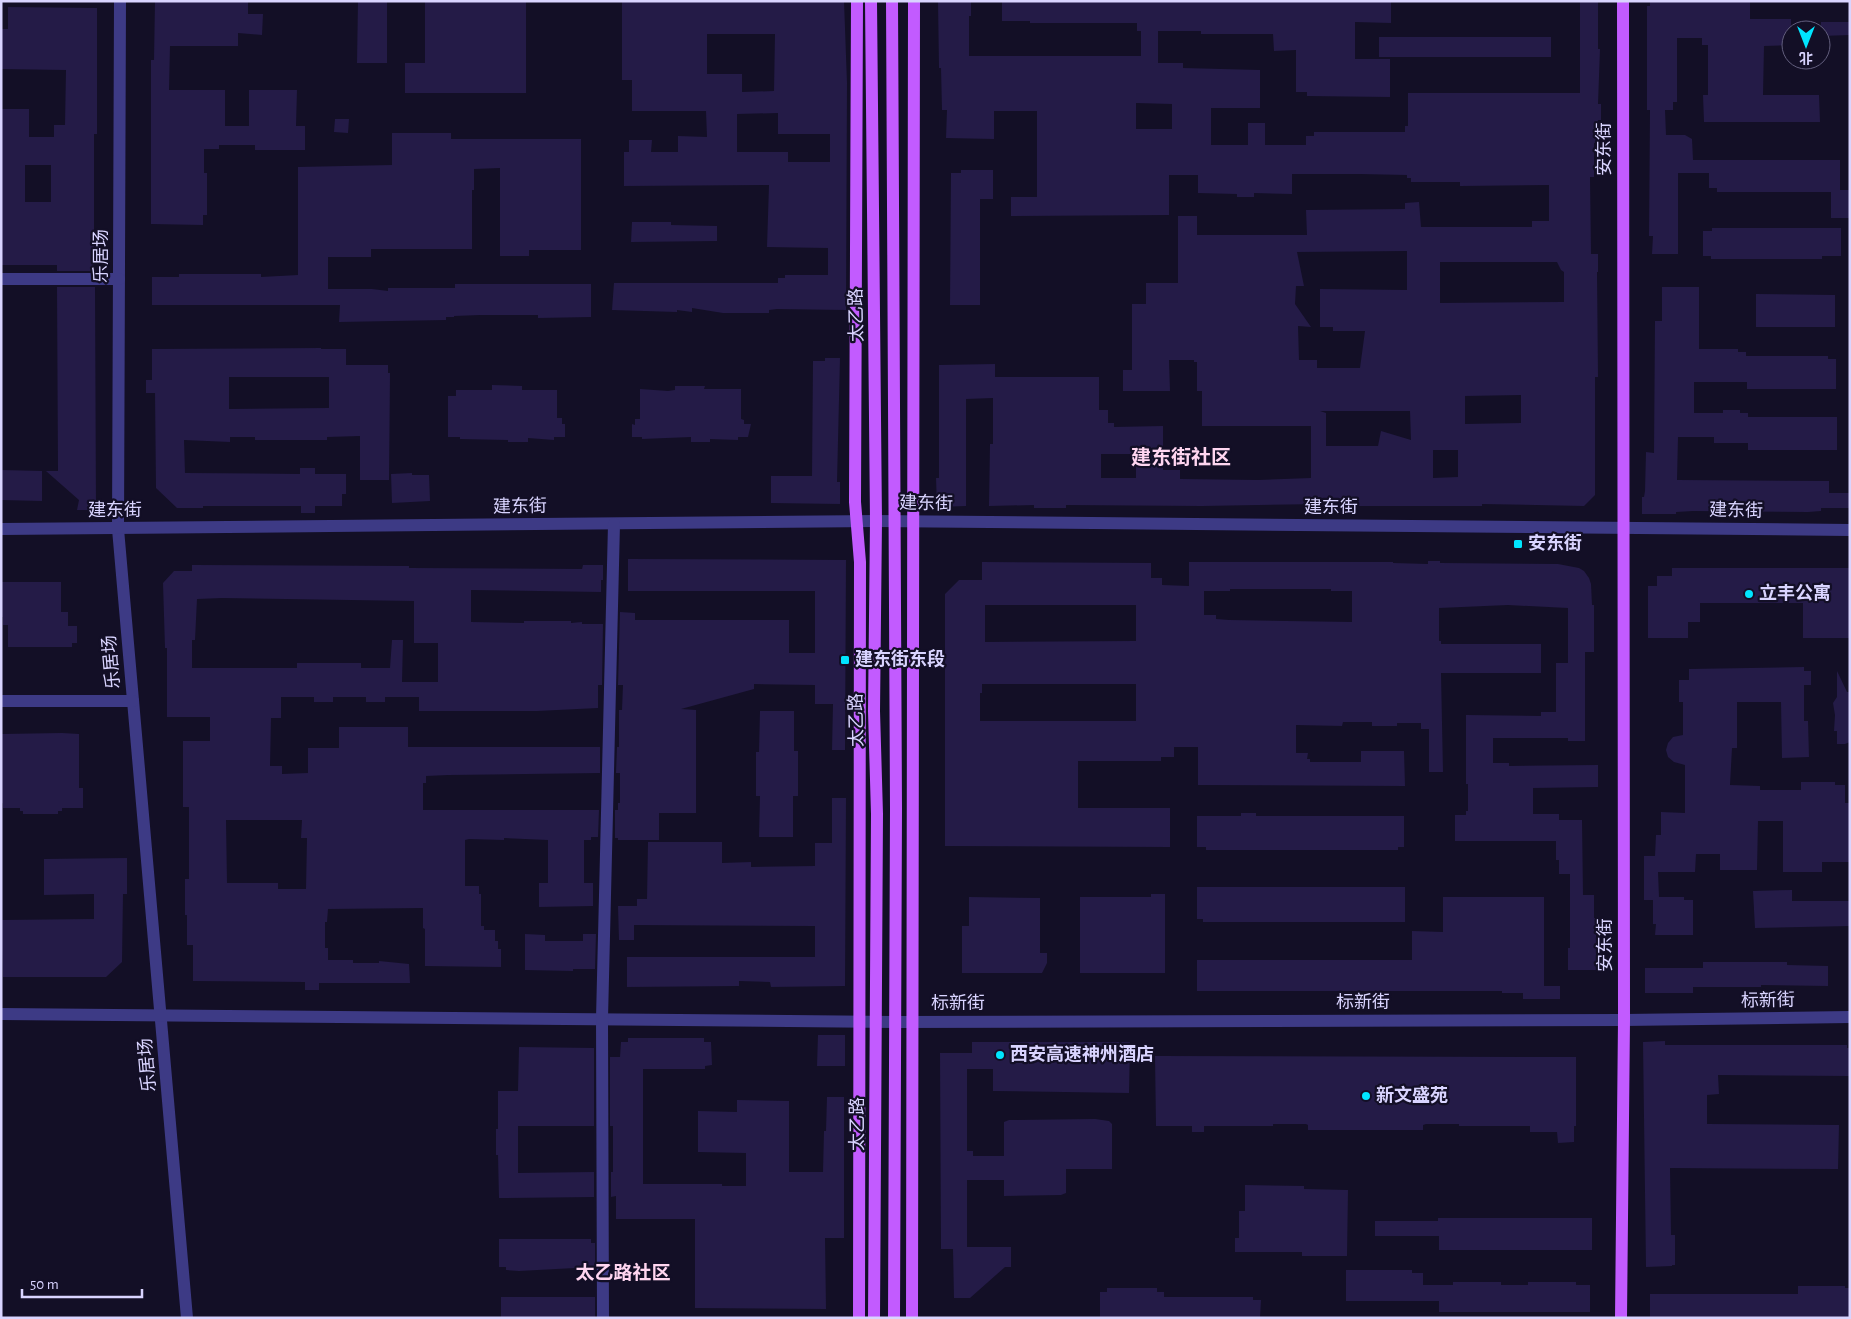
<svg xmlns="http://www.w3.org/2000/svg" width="1851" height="1319" font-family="'Alegreya Sans','Noto Sans SC',sans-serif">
<rect width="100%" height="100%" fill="#130f26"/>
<!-- building -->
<g fill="#241b47" fill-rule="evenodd">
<polygon points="155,1 248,1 248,14 263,14 262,35 238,33 238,46 170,46 169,90 225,90 225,126 249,126 249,90 297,90 296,126 305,126 305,150 255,150 255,145 219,145 219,149 204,149 204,173 207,173 207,215 203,215 203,225 151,224 151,60 154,60"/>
<polygon points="358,1 387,1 387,63 357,63"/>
<polygon points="425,1 526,1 526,93 405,93 405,63 425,63"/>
<path d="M622 1H844L847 83 846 310 777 309 769 310V313H723L692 308V312L677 310V312L612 310 614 283H778V278H785V275H828V248L767 247 769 185 624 186V152H629V140H652L651 152H678V136L707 137 706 111H632V80H622ZM707 34H775L774 91 742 92V74H707ZM778 113V134H830V162H788V152H737V114Z"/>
<path d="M938 1H971V16H969V56H1141V31H1137V23H1030V21H1002V1H1391V23L1355 22V59H1390V97L1307 96V92H1296V50L1274 51 1273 34H1201V31H1158V63H1183V68L1260 70V108H1211V145H1248V123H1265V145H1306V136H1314V132H1405V126H1408V93H1580V1H1598V49H1600L1598 104H1601V120H1598V143H1594V177H1590L1591 254H1598V272H1597L1598 377H1595V495L1584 506 1482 504V506H1321V504L1202 506 1066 505V508H1034V505L989 506 990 444H993V398L966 399V506L937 507 936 478H939V365L995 364V377H1099V410H1108V423H1114V427L1163 426V470H1180V479L1258 480 1311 478V426H1202V391H1197V362H1194V360H1169L1170 391H1123V370H1132V304H1146V283H1178V216H1197V235H1307L1306 210 1405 209V203L1419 202 1421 227H1532V221H1549V185L1460 186V182H1411V178H1407V175L1360 174H1292V194L1254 193V197H1237V194L1198 193V175H1169V215L1011 216V197H1037V111H994V139L946 138 947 110H942L941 68H939ZM1136 103 1172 104V129H1136ZM1407 251V290L1320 289V327H1333V331H1365L1360 368H1317V360H1299L1298 326 1311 327 1295 304 1296 286H1304L1297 252ZM1440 262H1557L1561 270 1564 272V302L1440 303ZM1521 395V423L1465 424V396ZM1320 411H1410L1411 440 1381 431 1378 446H1326V413ZM1433 450H1458V477L1433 478ZM1101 454H1136V478H1101Z"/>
<polygon points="1650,1 1750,1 1750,19 1791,19 1791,45 1764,46 1763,95 1819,95 1820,122 1704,122 1703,95 1708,95 1708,45 1702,45 1702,38 1677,38 1677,102 1673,102 1673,110 1665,110 1666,135 1685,135 1692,139 1693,160 1840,160 1840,190 1850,190 1850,218 1831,218 1831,192 1717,192 1717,188 1709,188 1709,173 1678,173 1678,254 1652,254 1653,236 1649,236 1650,110 1647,110 1647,6 1650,6"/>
<path d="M8 7 97 8V134H94V271H57V265H1V109H29V137H54V125H65L66 70 1 69V29H8ZM25 165H51V202H25Z"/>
<polygon points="1821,22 1850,22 1850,35 1821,36"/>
<rect x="1379" y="37" width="172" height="20"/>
<polygon points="335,119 349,119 348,133 334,132"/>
<polygon points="392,133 451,133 451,139 581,139 581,250 529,250 529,256 500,256 500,168 474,169 474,190 472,190 472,249 371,249 371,257 328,257 328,289 372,289 388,291 388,288 455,288 455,284 591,284 591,317 538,318 538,315 480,315 454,316 454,317 446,317 446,320 339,322 340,305 152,305 152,277 179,277 179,274 261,274 261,277 298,275 298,167 392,165"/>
<polygon points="961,170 993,170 993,199 980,199 980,305 950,305 951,173 961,173"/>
<polygon points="632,222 671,222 671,225 717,226 717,241 631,242"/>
<polygon points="1712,228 1841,228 1841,256 1822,256 1822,259 1711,259 1711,256 1703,256 1703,231 1712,231"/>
<polygon points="57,287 95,287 96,510 77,510 79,500 46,471 58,471"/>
<polygon points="1662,287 1699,287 1699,349 1738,349 1738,352 1746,352 1746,356 1828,356 1828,359 1836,359 1836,389 1747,389 1747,382 1694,382 1694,413 1723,413 1723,410 1740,410 1740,413 1748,413 1748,417 1837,417 1837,450 1748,450 1748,443 1714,443 1714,437 1678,437 1677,480 1829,481 1829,493 1850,493 1850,508 1821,508 1821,511 1808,512 1693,511 1676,512 1676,514 1642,514 1642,497 1644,497 1645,491 1646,452 1654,453 1655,321 1662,321"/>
<polygon points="1756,294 1835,295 1835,327 1756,327"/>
<path d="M321 348V349H346V365H388V373H390L389 480H360V436L327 437V440H255V437H230V442L184 440 185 473 300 474V468H315V474H346V494H342V506H315V513H301V506H203V508H177L156 488 155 393H146V380H152V349ZM229 377H329V408L229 409Z"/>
<polygon points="825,358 840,358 837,482 840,482 840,504 771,503 771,476 812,476 813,361 825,361"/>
<polygon points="492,385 522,386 522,390 557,390 557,418 562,418 562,424 565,424 565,437 554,437 554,440 528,438 528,442 508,442 508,440 460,439 460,437 448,437 448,396 456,396 456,390 492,390"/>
<polygon points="675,386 705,386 704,389 741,389 741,419 744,420 744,424 751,424 748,437 738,437 738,440 710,439 710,442 691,442 691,437 642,439 642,437 632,437 632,424 635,425 635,419 640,419 640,389 668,391 675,390"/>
<polygon points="1,470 42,471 42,501 1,500"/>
<polygon points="412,473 412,475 429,475 430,501 392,503 391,474"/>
<polygon points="628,559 846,560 845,750 832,750 833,704 815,704 815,685 754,684 754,689 681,709 696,710 696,813 659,813 659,840 618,840 618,838 615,838 615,810 618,810 618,803 620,803 620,773 616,773 617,747 619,747 619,710 622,710 623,685 618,685 620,612 635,613 635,620 789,620 789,653 815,653 815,591 628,591"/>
<path d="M1428 561H1440V563L1558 564 1579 568 1584 571 1589 578 1591 584 1592 605H1594V652H1585V741H1568V738H1493V763H1509V766L1598 765V787L1533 788V814H1559V820H1582L1583 895H1594V918H1596V970H1568V948H1570V874H1559V860H1556V841H1455V815H1466V811H1468V784H1466V715L1541 716V712H1556V663H1568V608L1508 605 1439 608V641H1441V644H1541V673H1441L1443 772H1429V729H1421V723H1397V726H1372V722H1343L1342 726 1296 725V753H1308L1307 759H1310V762H1361V751H1404L1405 786 1198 785V747H1174V757H1161V761H1078V808H1170V847L945 846V594L959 580H982V562L1151 563V578H1162V585L1189 586V562H1393V563L1428 564ZM1230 589H1331V591H1352V622L1229 620 1216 619V615H1204V591H1230ZM985 605H1136V641L985 642ZM982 684H1136V721H980V693H982Z"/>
<path d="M192 565 409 566V568L582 569 583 565H603V580H601V592L471 590V622L524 623V621H571V623L582 622V624H603L602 685H598V708L537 711H419V697H385V702H366V697H333V702H314V697H281V718H271L270 766H282V774L308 773V748H339V727H408V747H600V773L448 775 426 776V783H423V810H599L598 837H591V840H584V883H593V906L539 907V883H548V840L504 838V840L469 839 465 840V886H479V894H481V926H484V930H495V941H498V949H501V967L425 966V929L423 928V908L328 909 327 922H325V948H328V960H353V963H379V961L409 964 410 983H319V990H305V982L193 981V945H187V915H185V879H189V807H183V741H210V717H167V648H165L163 583 174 571H192ZM222 598 414 601V643H438V682H402L403 640H392L390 668H361V663H297V668H192V640H195L197 599ZM226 820H302L301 838H307L306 889H278V883H227Z"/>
<polygon points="1672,568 1850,568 1850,638 1803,638 1803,603 1700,603 1700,622 1688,622 1688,638 1648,638 1648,586 1657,586 1657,576 1672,576"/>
<polygon points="1,582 61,582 61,612 68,612 68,626 77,626 77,643 72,643 72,647 8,647 8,625 3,625 3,617 1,617"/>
<polygon points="1804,667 1804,671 1811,671 1811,685 1804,685 1804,721 1808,721 1809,757 1782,758 1781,702 1737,702 1737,748 1732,748 1730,785 1760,786 1760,790 1801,790 1801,782 1835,782 1835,785 1845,785 1845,803 1850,803 1850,862 1822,862 1822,872 1783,872 1783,821 1758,821 1757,870 1720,870 1720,854 1696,854 1695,872 1658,872 1659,897 1684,897 1684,900 1693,900 1693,935 1655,935 1656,924 1653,924 1653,900 1644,900 1644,856 1655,856 1656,835 1661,835 1661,812 1685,813 1685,765 1674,762 1668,757 1666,750 1668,743 1673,737 1683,735 1683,702 1679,702 1679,680 1689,680 1689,669"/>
<polygon points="1837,671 1847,692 1850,692 1850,742 1845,744 1837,744 1837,731 1834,731 1835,715 1833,703 1837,697"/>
<polygon points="760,711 794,711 794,751 798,751 798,796 793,796 793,837 759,837 760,796 756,796 756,752 759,752"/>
<polygon points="62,733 79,734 79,788 83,788 83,808 62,808 62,811 58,811 58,814 23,814 23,811 20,811 20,808 3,808 3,803 1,804 2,734"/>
<polygon points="832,798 846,798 845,986 771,987 770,982 739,981 739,986 627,987 627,957 815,957 815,926 634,925 634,940 619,940 618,906 637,906 637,899 647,899 648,842 722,842 722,863 751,862 751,867 815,866 815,843 832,843"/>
<polygon points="1241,813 1256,813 1256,816 1404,816 1404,847 1398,847 1398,850 1206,850 1206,847 1197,847 1197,816 1241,816"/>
<polygon points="127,858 127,894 123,894 122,962 106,977 3,977 1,920 94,919 94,894 44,895 44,859"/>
<polygon points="1197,887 1405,887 1405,922 1203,922 1203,919 1197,919"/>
<polygon points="1792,890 1792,901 1850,901 1850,926 1755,928 1753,891"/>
<polygon points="1151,894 1165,894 1165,973 1080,973 1080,897 1151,897"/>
<polygon points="969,897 1040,898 1040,953 1047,953 1047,963 1042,973 962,973 962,926 969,926"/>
<polygon points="1443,897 1544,897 1544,986 1560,986 1560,999 1523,999 1523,993 1502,993 1502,991 1197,991 1197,960 1412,960 1412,931 1443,932"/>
<polygon points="525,934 545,935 545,941 583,941 583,934 596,934 595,969 573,969 573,971 525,970"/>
<polygon points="1703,962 1787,962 1787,965 1828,966 1828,986 1761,985 1761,987 1693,987 1693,993 1645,993 1645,968 1703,968"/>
<polygon points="818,1035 845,1035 845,1066 817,1066"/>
<polygon points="628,1038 704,1038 704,1042 711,1042 712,1065 705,1066 705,1069 643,1069 643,1184 722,1184 722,1186 746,1186 746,1153 698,1152 698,1111 737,1112 737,1100 789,1101 789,1172 823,1172 824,1131 826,1131 827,1097 844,1097 844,1238 825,1238 826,1309 695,1308 695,1219 616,1219 616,1196 611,1197 611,1172 613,1172 613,1126 610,1126 610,1057 620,1057 621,1042 628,1042"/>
<polygon points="1665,1041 1665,1045 1847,1045 1847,1048 1850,1048 1850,1076 1718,1075 1719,1094 1707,1095 1707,1124 1839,1125 1838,1169 1670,1168 1671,1235 1675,1235 1675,1265 1672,1265 1672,1266 1646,1267 1643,1042"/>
<polygon points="972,1042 1130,1042 1129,1093 993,1091 993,1069 967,1069 967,1151 973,1151 973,1156 1004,1156 1004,1122 1009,1120 1095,1119 1109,1121 1112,1124 1112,1169 1066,1169 1066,1193 1061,1195 1004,1196 1004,1180 967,1180 967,1247 1011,1247 1011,1267 1005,1267 970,1298 954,1298 953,1249 941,1249 940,1053 972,1053"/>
<polygon points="519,1047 594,1048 594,1126 518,1126 518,1173 594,1172 594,1197 499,1198 498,1155 496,1155 496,1129 498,1129 498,1091 518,1091"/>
<polygon points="1155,1056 1576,1057 1576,1126 1574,1126 1574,1142 1558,1143 1557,1132 1530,1132 1530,1126 1459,1126 1459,1124 1426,1124 1423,1125 1423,1130 1308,1130 1308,1125 1306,1124 1273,1124 1273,1126 1204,1126 1204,1132 1192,1132 1192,1126 1156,1126"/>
<polygon points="1245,1185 1304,1186 1304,1189 1348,1190 1347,1256 1302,1256 1302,1252 1235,1252 1235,1238 1239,1238 1239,1211 1245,1211"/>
<polygon points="1438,1218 1592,1218 1592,1250 1439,1250 1439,1236 1375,1236 1375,1221 1438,1221"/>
<polygon points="499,1239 591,1239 591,1243 595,1243 595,1267 591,1267 591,1270 575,1270 575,1268 519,1271 506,1270 506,1267 499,1267"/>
<polygon points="1346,1270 1412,1270 1412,1273 1423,1273 1423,1285 1453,1285 1453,1282 1501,1282 1501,1285 1528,1285 1528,1282 1576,1282 1576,1285 1590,1285 1590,1312 1439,1312 1439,1301 1346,1301"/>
<polygon points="1798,1286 1845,1286 1845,1288 1850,1288 1850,1318 1650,1317 1650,1294 1798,1294"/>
<polygon points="1107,1288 1157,1288 1157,1292 1164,1292 1164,1297 1253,1297 1253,1300 1261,1300 1260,1318 1100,1318 1100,1292 1107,1292"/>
<rect x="501" y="1297" width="94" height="21"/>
</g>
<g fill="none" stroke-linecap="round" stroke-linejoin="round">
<!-- minor -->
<g stroke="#3d3a85" stroke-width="12">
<polyline points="120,1 118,529 187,1318"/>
<polyline points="1,279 119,279"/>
<polyline points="1,529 876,521 1850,530"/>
<polyline points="1,701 133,701"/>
<polyline points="1,1014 894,1022 1624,1020 1850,1017"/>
<polyline points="603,1318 602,1019 614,524"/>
</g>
<!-- major -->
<g stroke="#c25bff" stroke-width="12">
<polyline points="857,1 855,502 860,562 859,1318"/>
<polyline points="871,1 876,521 874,711 877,814 874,1318"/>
<polyline points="892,1 896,808 894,1318"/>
<polyline points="912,1318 914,1"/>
<polyline points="1621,1318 1624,1020 1623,1"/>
</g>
</g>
<!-- markers -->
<g fill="#00e5ff" stroke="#130f26" stroke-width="2">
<rect x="1513" y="539" width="10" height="10" rx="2.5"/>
<circle cx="1749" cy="594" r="5"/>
<rect x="840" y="655" width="10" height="10" rx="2.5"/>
<circle cx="1000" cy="1055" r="5"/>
<circle cx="1366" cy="1096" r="5"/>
</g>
<g text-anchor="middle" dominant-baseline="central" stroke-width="4.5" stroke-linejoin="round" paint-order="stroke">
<!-- street labels -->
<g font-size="18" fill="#d9d4ff" stroke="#130f26">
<text transform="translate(1605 149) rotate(-90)">安东街</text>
<text transform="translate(102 256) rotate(-90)">乐居场</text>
<text transform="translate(857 315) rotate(-91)">太乙路</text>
<text transform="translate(926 504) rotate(1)">建东街</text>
<text transform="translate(520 507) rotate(-1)">建东街</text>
<text x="1331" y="508">建东街</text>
<text x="115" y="511">建东街</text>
<text transform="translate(1736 511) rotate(1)">建东街</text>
<text transform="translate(112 662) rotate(-95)">乐居场</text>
<text transform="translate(857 720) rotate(-91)">太乙路</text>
<text transform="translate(1606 945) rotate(-90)">安东街</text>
<text transform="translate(1768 1001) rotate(-1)">标新街</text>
<text x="1363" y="1003">标新街</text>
<text x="958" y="1004">标新街</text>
<text transform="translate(148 1065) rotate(-95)">乐居场</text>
<text transform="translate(858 1124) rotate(-90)">太乙路</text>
</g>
<!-- poi labels -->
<g font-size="18" font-weight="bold" fill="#d9d4ff" stroke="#130f26" text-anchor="start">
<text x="1528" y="544">安东街</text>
<text x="1759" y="594">立丰公寓</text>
<text x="855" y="660">建东街东段</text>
<text x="1010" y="1055">西安高速神州酒店</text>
<text x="1376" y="1096">新文盛苑</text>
</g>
<!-- neighbourhood labels -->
<g font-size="19" font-weight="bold" fill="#ffd6f0" stroke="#130f26">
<text x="623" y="1273">太乙路社区</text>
</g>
<!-- quarter labels -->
<g font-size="20" font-weight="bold" fill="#ffd6f0" stroke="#130f26">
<text x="1181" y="458">建东街社区</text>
</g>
</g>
<!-- border -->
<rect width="1851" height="1319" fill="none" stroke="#d9d4ff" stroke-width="5"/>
<!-- north arrow -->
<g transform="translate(1806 45) rotate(180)"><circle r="24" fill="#130f26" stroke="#625e7d"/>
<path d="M0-4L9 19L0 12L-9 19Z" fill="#00e5ff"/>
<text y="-8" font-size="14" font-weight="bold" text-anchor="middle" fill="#d9d4ff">北</text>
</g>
<!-- scale -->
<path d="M22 1289v8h120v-8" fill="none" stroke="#d9d4ff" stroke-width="2.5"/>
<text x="30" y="1289" font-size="15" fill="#d9d4ff" stroke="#130f26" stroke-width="4" paint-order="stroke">50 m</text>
</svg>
